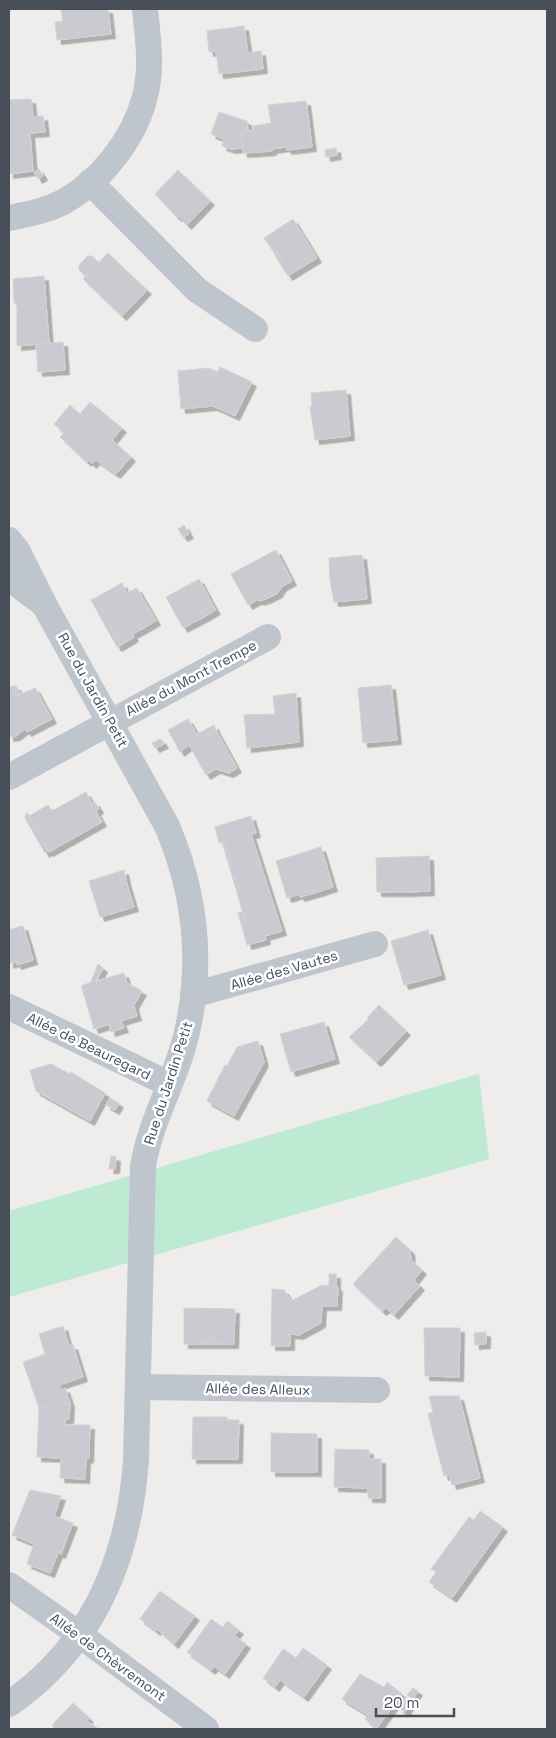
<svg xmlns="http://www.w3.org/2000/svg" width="556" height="1738" font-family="'Space Grotesk',sans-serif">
<defs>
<filter id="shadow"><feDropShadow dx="4.5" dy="4.5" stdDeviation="0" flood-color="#0004"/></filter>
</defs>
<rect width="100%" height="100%" fill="#efedec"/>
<!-- green -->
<polygon fill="#bee9d2" points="479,1074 489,1159 9,1297 9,1211"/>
<!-- building -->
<g fill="#cacbd1" stroke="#d1d2d7" filter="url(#shadow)">
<polygon points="61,9 108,9 111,34 57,40 55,22 63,21"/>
<polygon points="244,26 248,53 261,51 263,69 219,74 216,51 209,52 207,31"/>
<polygon points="31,99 33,117 43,116 45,132 30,133 33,171 9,174 9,100"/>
<polygon points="306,101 312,147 287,150 286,147 272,149 272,151 243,153 240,132 254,130 253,126 271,123 268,105"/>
<polygon points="219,112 247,121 248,131 240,132 243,148 231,149 222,146 224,139 211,134"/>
<polygon points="336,148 337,155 326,157 325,150"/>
<polygon points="39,169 43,176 38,179 34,172"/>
<polygon points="178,170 210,201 187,225 178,216 177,217 155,194"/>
<polygon points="293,219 317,258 288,276 279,262 282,260 275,249 273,251 264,238"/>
<polygon points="275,249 282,260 279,262 273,251"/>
<polygon points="108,253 123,268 121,270 131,280 133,277 147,290 122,316 83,279"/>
<polygon points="88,256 92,256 99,263 86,276 79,270 79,265"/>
<polygon points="123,268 133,277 131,280 121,270"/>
<polygon points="44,276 49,343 17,346 17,306 14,302 13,279"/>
<polygon points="63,342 65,370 38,372 36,344"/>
<polygon points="220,367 252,382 235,416 213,406 181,409 178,371 208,368 208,373 216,375"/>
<polygon points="208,368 218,372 216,375 208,373"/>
<polygon points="346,390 350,436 315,440 310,407 312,407 311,393"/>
<polygon points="90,402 122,428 112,440 131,457 116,474 96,460 92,464 88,460 87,462 60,437 64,433 54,424 70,405 80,414"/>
<polygon points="184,525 189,534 183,537 178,529"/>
<polygon points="276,550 292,581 248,605 231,574"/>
<polygon points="362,555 367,599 334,602 330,580 329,558"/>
<polygon points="199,579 213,605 201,612 204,617 183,628 166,597"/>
<polygon points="122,583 127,593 137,588 156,621 142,629 140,625 130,631 134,637 121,645 95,598"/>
<polygon points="282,586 278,593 266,599 259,601 258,599"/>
<polygon points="95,598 121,645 117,647 91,600"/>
<polygon points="213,605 216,610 204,617 201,612"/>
<polygon points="140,625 142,629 133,634 130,631"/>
<polygon points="391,685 397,740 363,743 358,688"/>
<polygon points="11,686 17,696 35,688 52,719 27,732 25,729 16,736 9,737 9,687"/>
<polygon points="11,686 16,686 20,694 17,696"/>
<polygon points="296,693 299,742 247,748 244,715 275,714 273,696"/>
<polygon points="188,719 200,739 216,730 237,768 229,773 216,769 206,775 189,745 180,752 168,730"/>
<polygon points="214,725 216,730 200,739 197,734"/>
<polygon points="161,739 164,744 155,748 152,743"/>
<polygon points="86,792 92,804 95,802 99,809 96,811 102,822 49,852 29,816 48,805 52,811"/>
<polygon points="27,812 48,851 45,853 25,818"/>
<polygon points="251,816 256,833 219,843 215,827"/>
<polygon points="251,834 282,931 265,936 266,940 247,945 242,927 246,925 237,892 240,891 223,841"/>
<polygon points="223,841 240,891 237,892 222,842"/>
<polygon points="321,847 333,887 318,892 317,889 287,898 276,861"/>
<polygon points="429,856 430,891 410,892 410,888 395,888 395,892 377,892 376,858"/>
<polygon points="124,870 127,884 122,885 118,872"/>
<polygon points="118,872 122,885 127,884 134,907 100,917 89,881"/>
<rect x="395" y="888" width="15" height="4"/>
<polygon points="317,889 318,892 300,897 299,894"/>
<polygon points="242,912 246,925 242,927 238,913"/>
<polygon points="23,926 28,942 22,940 18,927"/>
<polygon points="18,927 22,940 28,942 33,960 17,965 16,962 9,964 9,930"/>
<polygon points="428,930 441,975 404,985 391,941"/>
<polygon points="98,964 103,968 96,981 98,987 83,991 81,986 91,982"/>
<polygon points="124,973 127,983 142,991 134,1005 137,1016 121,1021 119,1015 108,1018 110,1024 94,1029 83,991 98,987 96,981"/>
<polygon points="379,1005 406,1031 379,1060 370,1051 366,1052 349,1037 369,1019 367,1018"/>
<polygon points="119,1015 124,1028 111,1032 108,1018"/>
<polygon points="324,1022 335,1059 291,1072 280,1034"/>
<polygon points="258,1041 264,1062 234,1116 207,1101 225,1065 227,1066 237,1047"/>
<polygon points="370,1051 379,1060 376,1062 366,1052"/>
<polygon points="51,1064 70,1074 71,1072 105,1093 90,1121 36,1091 30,1070"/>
<polygon points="110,1098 119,1103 115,1110 106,1105"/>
<polygon points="111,1156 116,1157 115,1169 109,1169"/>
<polygon points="396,1237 410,1250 411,1260 422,1270 414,1280 420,1286 394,1315 386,1308 382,1311 353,1284"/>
<rect x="329" y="1274" width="7" height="12"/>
<polygon points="322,1285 338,1287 337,1306 322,1306 321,1323 299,1335 290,1334 290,1346 271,1346 272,1289 284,1290 291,1301"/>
<polygon points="184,1308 235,1309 234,1344 218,1344 218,1341 206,1340 206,1344 184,1344"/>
<polygon points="63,1326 69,1346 73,1345 83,1377 59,1385 61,1390 65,1388 70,1403 39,1408 23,1362 45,1354 39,1334"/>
<polygon points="424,1328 460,1328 459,1377 425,1376"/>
<polygon points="486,1332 486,1344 475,1345 474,1333"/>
<polygon points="206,1340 218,1341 218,1344 206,1344"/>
<polygon points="429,1396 459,1396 480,1478 452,1485 449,1474 444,1476 428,1414 433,1412"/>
<polygon points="70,1403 69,1419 65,1419 65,1425 90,1425 89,1458 86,1459 85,1479 60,1478 61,1458 37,1457 39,1408"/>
<polygon points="193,1417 208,1417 208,1420 239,1420 238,1459 192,1459"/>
<rect x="208" y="1417" width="19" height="3"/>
<polygon points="271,1433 317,1434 317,1472 271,1472"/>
<polygon points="335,1449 369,1450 369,1459 381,1459 381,1498 368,1498 368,1488 334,1487"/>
<polygon points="30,1490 61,1496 54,1516 73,1523 61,1554 58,1553 50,1573 27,1564 34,1544 12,1535"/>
<polygon points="480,1511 503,1527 452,1598 429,1582 436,1572 431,1569 469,1517 474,1520"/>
<polygon points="160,1591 195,1616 174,1644 157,1629 156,1631 140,1619"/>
<polygon points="211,1619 246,1644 225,1674 190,1649"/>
<polygon points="227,1621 239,1630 234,1636 223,1627"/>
<polygon points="303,1648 327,1665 304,1697 268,1671 283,1649 296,1658"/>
<polygon points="190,1649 214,1666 211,1670 187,1652"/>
<polygon points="268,1671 280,1680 275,1687 263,1678"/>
<polygon points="360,1674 384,1687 387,1682 402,1694 377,1728 365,1719 368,1715 342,1699"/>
<polygon points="413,1688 418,1691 413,1699 407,1695"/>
<polygon points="406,1697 412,1701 405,1712 399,1708"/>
<polygon points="73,1703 89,1718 87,1721 99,1729 52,1729 54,1727 52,1725"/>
</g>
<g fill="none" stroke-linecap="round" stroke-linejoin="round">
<!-- street -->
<g stroke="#bfc5cd" stroke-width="26">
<polyline points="90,182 197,290 255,329"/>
<path d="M9 218C28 214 46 211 63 202 100 182 133 140 144 100 153 70 148 39 145 9"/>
<path d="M9 540 17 550 45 606 167 826C195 892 203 962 187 1032 177 1078 151 1118 143 1166L136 1460C129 1559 93 1646 9 1704"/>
<polyline points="9,578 41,602"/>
<polyline points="9,777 268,637"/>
<polyline points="193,995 375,944"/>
<polyline points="9,1007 169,1084"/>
<polyline points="139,1387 377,1390"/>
<polyline points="9,1585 80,1635 206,1729"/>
</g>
</g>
<g text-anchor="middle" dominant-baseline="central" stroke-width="5" stroke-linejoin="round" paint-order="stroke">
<!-- street labels -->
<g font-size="14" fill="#474e58" stroke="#fff">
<text transform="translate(191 678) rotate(-28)">Allée du Mont Trempe</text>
<text transform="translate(93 690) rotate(61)">Rue du Jardin Petit</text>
<text transform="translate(284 970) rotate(-16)">Allée des Vautes</text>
<text transform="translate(89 1046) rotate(26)">Allée de Beauregard</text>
<text transform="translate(168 1083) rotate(-72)">Rue du Jardin Petit</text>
<text transform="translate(258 1389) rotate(1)">Allée des Alleux</text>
<text transform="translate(108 1657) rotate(36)">Allée de Chèvremont</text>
</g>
</g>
<!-- border -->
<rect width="556" height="1738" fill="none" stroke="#474e58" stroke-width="20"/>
<!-- scale -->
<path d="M376 1708v8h78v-8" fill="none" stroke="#474e58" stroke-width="2.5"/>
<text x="384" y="1708" font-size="15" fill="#474e58" stroke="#ffffff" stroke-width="4" paint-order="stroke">20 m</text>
</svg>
